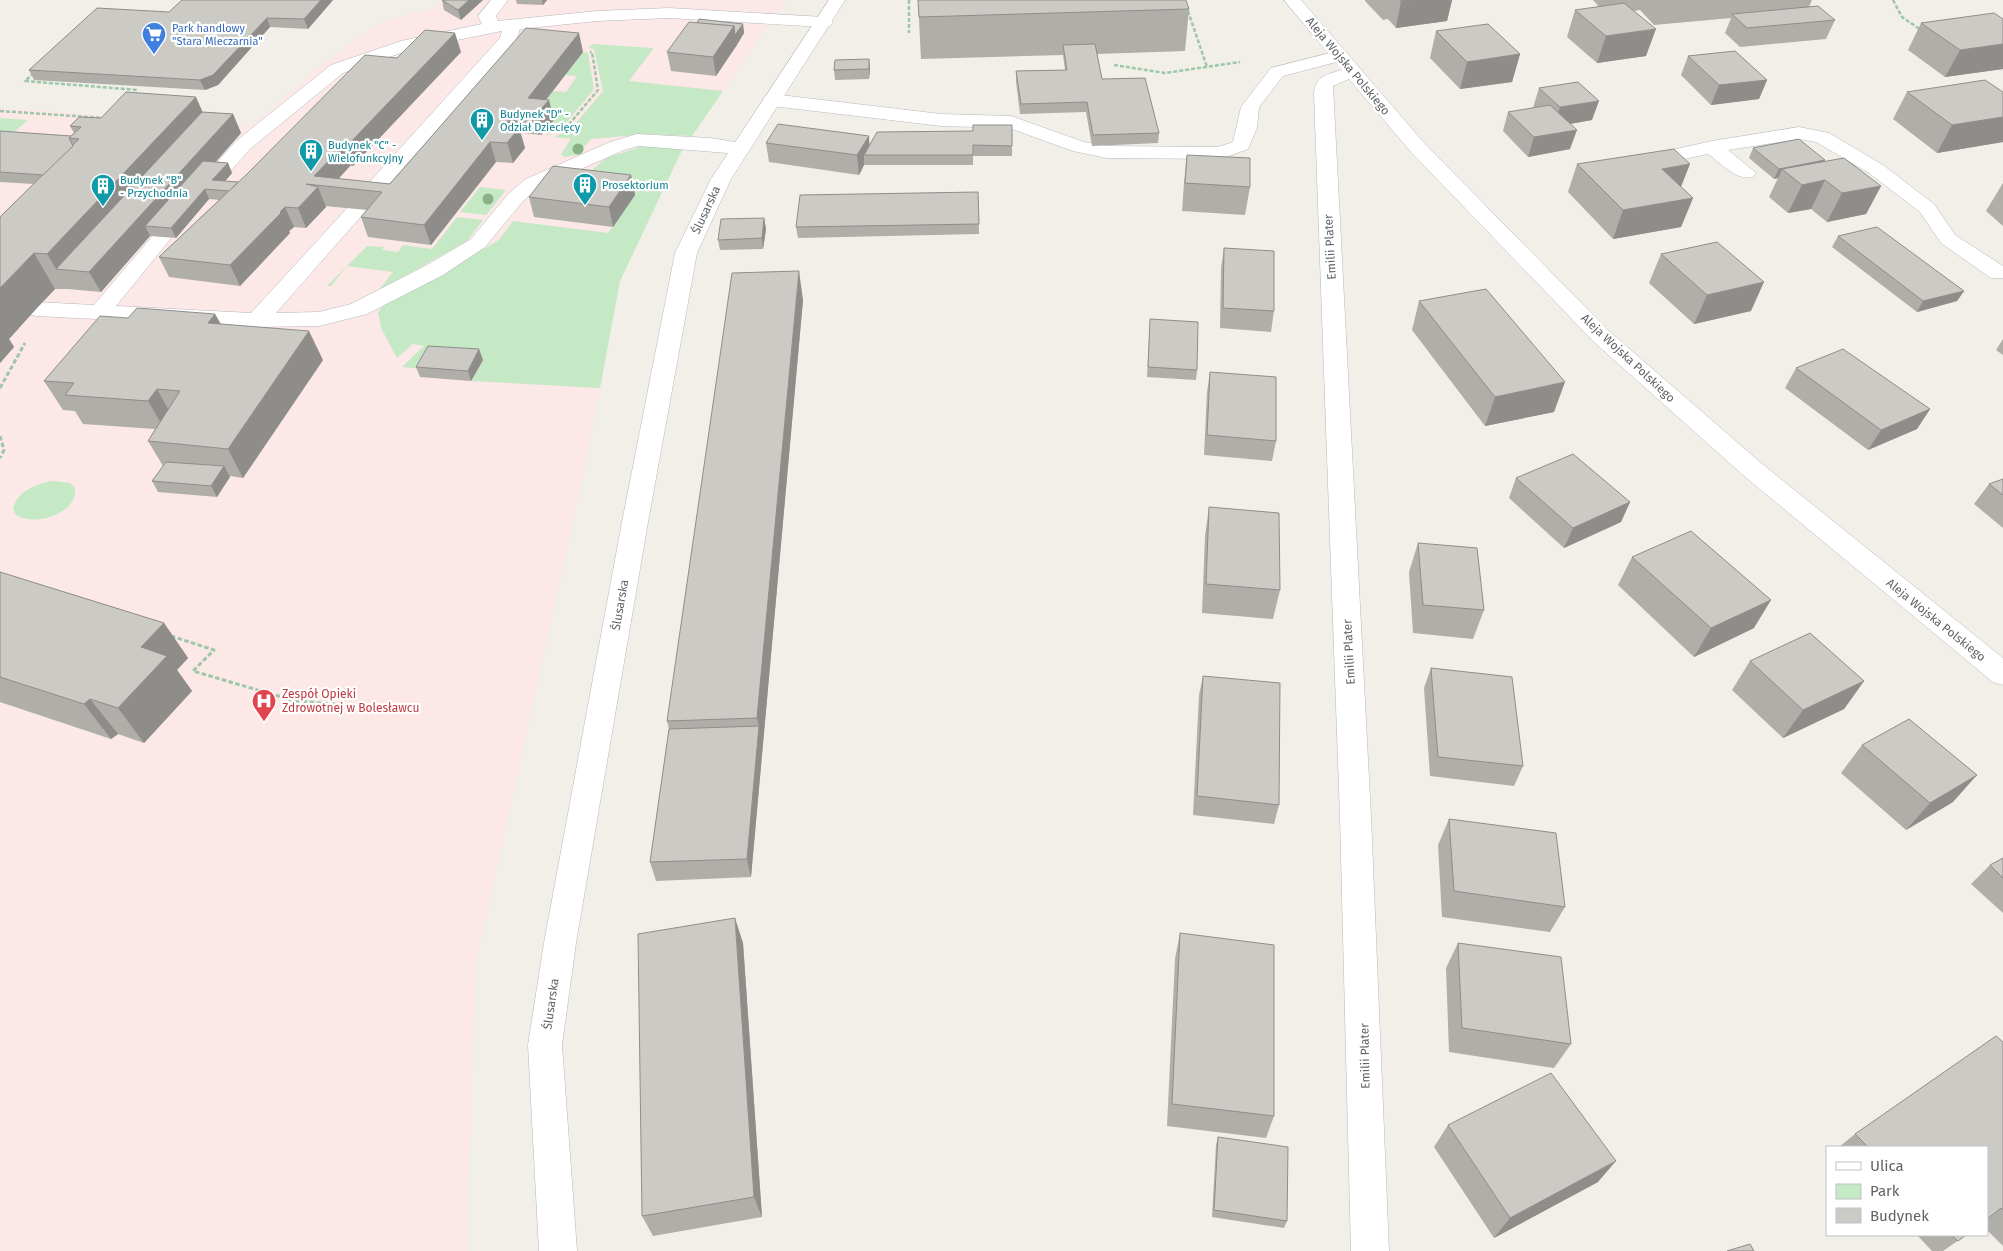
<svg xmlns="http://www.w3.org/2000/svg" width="2003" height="1251" font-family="'Fira Sans',sans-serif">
<rect width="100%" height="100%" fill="#f1efe8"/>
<!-- medical -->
<polygon fill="#fce8e6" points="443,0 786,0 679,155 620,281 582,481 476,962 466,1251 0,1251 0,108 253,125 318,67 381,22 435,8"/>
<!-- green -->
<g fill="#c5e8c5">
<polygon points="592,44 654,48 629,81 723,91 692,136 647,134 591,139 577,155 564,157 561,154 571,139 554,137 572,128 603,91 594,49 589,48"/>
<polygon points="583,52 588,53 594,89 562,128 546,136 554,120 533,117 553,91 566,92 577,76 565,75"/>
<polygon points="0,118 28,120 4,141 0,141"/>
<polygon points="643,146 683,148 620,281 600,388 471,381 483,360 425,369 402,367 424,346 413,344 397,358 381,328 378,312 384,305 499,240 513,221 608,233 613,227 572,187 606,158"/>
<polygon points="480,187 506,190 486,215 460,212"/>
<polygon points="457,217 483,220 467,241 378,291 393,272 347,266 331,286 327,286 367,246 384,247 382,250 398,252 403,245 432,249"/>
<path d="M53 481 70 483 75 488C78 514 33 528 15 514L13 509C17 491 36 484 53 481Z"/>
</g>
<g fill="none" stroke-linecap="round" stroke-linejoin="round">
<defs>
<g id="service">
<polygon points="491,0 508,0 496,16 498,21 597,11 669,8 824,17 830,18 833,22 830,26 824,27 669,18 597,21 520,29 515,43 371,204 365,206 367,209 364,213 276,313 319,312 351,304 427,265 471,239 510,192 526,179 610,142 637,134 710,138 748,144 751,148 748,152 741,154 638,146 624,150 540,187 524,200 485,247 443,275 367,314 319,326 257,327 36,316 28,314 25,309 28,304 36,302 94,305 155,233 162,231 169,233 172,237 116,306 251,313 350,205 356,203 354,200 357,196 500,38 502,31 412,49 343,73 250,149 226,176 212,176 209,172 212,168 236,141 331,65 401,41 482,24 478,16"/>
<polygon points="1338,51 1344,52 1347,56 1344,60 1283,76 1259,107 1257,128 1248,149 1221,159 1107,158 1073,151 1009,128 941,126 772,106 765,104 763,100 765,96 772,94 941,114 1011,116 1084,142 1107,146 1218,147 1233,142 1241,107 1271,68"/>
<path d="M1799 127 1829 133 1883 165 1934 204 1955 235 2003 266V278H1991L1941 243 1920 212 1869 173 1816 142 1799 139 1728 150 1756 173 1753 177C1736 181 1721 163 1708 154L1656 165 1649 163 1646 159 1649 155 1712 141Z"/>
</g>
<g id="minor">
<polygon points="829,0 845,0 731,179 697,253 648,522 576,943 562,1045 577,1251 539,1251 528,1045 544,943 622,522 675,253 711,179"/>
<path d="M1284 0H1301L1425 144 1610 332 1761 463 2003 658V685L1993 682 1743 475 1594 342 1411 152 1349 79 1333 86 1371 817 1389 1251H1351L1340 817 1314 93C1316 76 1327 74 1342 70Z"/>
</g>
</defs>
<!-- service casing -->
<use href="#service" stroke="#b5b8bc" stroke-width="1"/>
<!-- minor casing -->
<use href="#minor" stroke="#b5b8bc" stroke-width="1"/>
<!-- path-far1 -->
<g stroke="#9cc7a9" stroke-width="2.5" stroke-dasharray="4 2" stroke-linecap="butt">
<polyline points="909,0 909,33"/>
<polyline points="1893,0 1902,17 1921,30"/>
<polyline points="1188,11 1207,67"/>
<polyline points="1114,65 1165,73 1240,62"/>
<polyline points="34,73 25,81 138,90"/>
<polyline points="0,111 104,118"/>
<polyline points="565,129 598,90 592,52 590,52"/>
</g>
<!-- path -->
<g stroke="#9cc7a9" stroke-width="3" stroke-dasharray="4.5 2.5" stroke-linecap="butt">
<polyline points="0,388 25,343"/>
<polyline points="0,436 4,450 0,458"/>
<polyline points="171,636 214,650 193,671 295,701 335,704"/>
</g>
<!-- service -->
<use href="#service" fill="#fff" fill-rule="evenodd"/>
<!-- minor -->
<use href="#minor" fill="#fff" fill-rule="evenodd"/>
</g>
<!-- trees -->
<g fill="#89b387">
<circle cx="578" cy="149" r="5.5"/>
<circle cx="488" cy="199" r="5.5"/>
</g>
<!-- wall -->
<g fill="#afaea9">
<polygon points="182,0 333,0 308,29 270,27 218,85 205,90 34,80 29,70 169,12"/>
<polygon points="442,0 483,0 461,20 444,10"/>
<polygon points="516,0 547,0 543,5 517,4"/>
<polygon points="918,0 1189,9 1185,51 1097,54 1102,79 1159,133 1158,143 1092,146 1086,112 1020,114 1016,81 1016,71 1065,70 1063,55 921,59"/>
<polygon points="1365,0 1452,0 1447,21 1396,28 1388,19 1383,20 1365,1"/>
<polygon points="1593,0 1812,0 1809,7 1835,20 1826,39 1740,47 1725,33 1731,18 1654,25 1640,10 1634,11 1646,56 1597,63 1567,37 1575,10 1599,7"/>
<polygon points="2003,19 2003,69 1945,77 1908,50 1921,23"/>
<polygon points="697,23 743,24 744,33 716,76 671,71 667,52"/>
<polygon points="1436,31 1520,54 1512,82 1460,89 1430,58"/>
<polygon points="461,52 353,166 350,166 338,179 390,184 583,52 546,100 554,120 541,135 521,133 525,148 513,163 496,162 431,245 368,237 361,217 367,210 325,206 326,207 306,228 294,227 289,231 290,233 240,286 169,277 159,257 219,200 209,199 176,238 150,236 101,292 68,289 55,289 36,309 9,339 14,347 0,363 0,217 34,184 0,182 0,131 71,136 74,133 70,126 101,118 202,112 233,114 241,133 216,162 228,163 232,173 225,181 238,182 397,58"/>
<polygon points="1688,56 1767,80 1759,99 1711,105 1681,75"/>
<polygon points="869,59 870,69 869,79 835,80 834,70"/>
<polygon points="1539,88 1592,120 1570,124 1570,149 1528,157 1503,131 1508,112 1533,108"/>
<polygon points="1907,92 2003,92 2003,142 1937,153 1893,119"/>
<polygon points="1012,125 1012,156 973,156 973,165 864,165 859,175 769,162 766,143 869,136 869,145 973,131"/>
<polygon points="1753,148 1824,161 1881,186 1866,214 1827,222 1811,209 1788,213 1769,197 1778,178 1774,179 1749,158"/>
<polygon points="1187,155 1250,187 1245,215 1182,211 1184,183"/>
<polygon points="1577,164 1681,187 1693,198 1681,227 1613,239 1568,192"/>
<polygon points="631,175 635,195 613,227 534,217 529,197"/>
<polygon points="2003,183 2003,226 1986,211"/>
<polygon points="978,192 979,234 798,238 796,227"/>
<polygon points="764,218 766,229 763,249 720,250 718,240"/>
<polygon points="1838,236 1964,291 1957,301 1917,312 1832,247"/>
<polygon points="1224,248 1274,311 1271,332 1220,328 1221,268"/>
<polygon points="1661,254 1751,311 1694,324 1649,283"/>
<polygon points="803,300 751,877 656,881 650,862 669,729 667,721"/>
<polygon points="1419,301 1554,412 1485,426 1412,330"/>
<polygon points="215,314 221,324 323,360 243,478 230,476 217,497 158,492 152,481 163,466 148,441 155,429 83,424 75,411 63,410 44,381 128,318"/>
<polygon points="1150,319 1197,370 1196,380 1147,377"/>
<polygon points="2003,339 2003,355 1996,350"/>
<polygon points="483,360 471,381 420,377 416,367"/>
<polygon points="1796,368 1930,409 1917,429 1868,450 1785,388"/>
<polygon points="1210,372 1276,441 1272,461 1204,455 1207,392"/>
<polygon points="1516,478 1630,502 1621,522 1564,548 1509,498"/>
<polygon points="2003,479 2003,528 1974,504 1989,484"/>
<polygon points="1209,507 1280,590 1273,619 1202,613 1205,536"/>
<polygon points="1418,543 1484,610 1473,639 1413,633 1409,572"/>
<polygon points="1632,557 1754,628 1694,657 1618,585"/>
<polygon points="0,572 164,623 188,658 177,670 192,691 144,743 118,734 111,739 0,702"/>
<polygon points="1750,661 1864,681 1844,709 1783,738 1732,690"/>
<polygon points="1431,668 1523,766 1514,786 1430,776 1424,688"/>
<polygon points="1203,676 1279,805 1274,824 1193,815 1199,695"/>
<polygon points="1862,745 1953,802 1906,830 1841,773"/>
<polygon points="1449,819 1565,907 1550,932 1442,917 1438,845"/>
<polygon points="2003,858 2003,913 1971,884 1990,865"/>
<polygon points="1180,933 1274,1116 1266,1138 1167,1126 1175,959"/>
<polygon points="743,943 762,1217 653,1236 642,1216"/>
<polygon points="1458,943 1571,1044 1554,1068 1449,1052 1446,968"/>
<polygon points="2003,1042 2003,1246 1987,1230 1987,1147 1839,1147 1855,1134"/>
<polygon points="1448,1125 1598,1182 1494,1238 1434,1147"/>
<polygon points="1218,1137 1287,1221 1284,1228 1212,1217 1216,1145"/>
<polygon points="1917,1235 1966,1235 1943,1251 1932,1251"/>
</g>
<!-- shaded-wall -->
<g fill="#8f8d8a">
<polygon points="321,0 333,0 308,29 304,19"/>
<polygon points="469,0 483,0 461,20 458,10"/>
<polygon points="542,0 547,0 543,5"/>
<polygon points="1412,0 1452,0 1447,21 1396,28 1401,1"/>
<polygon points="267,18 270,27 218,85 205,90 200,80"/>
<polygon points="743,24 744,33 737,45 735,35"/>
<polygon points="734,26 737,45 716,76 713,57"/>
<polygon points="1656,29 1646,56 1597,63 1606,36"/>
<polygon points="455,33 461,52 353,166 346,147"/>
<polygon points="579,33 583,52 534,115 528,98"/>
<polygon points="2003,44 2003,69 1945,77 1960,50"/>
<polygon points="1520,54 1512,82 1460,89 1467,62"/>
<polygon points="869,59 870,69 869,79"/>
<polygon points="1767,80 1759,99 1711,105 1719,85"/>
<polygon points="196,97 211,131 56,269 68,289 47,254"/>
<polygon points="549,100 554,120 541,135 536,115"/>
<polygon points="1599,101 1592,120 1553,127 1560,107"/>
<polygon points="514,113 525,148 513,163 503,127"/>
<polygon points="233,114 241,133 158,227 145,226 150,236 101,292 89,272"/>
<polygon points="2003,117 2003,142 1937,153 1952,125"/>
<polygon points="1577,130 1570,149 1528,157 1534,137"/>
<polygon points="869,136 870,155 864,155 864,165 859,175 857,155"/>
<polygon points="490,142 496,162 431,245 424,225"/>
<polygon points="343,146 350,166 331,187 314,176"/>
<polygon points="1825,160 1820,170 1782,169 1778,178 1774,179 1779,169"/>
<polygon points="228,163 232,173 217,191 212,180"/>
<polygon points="1690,164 1679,192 1662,169"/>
<polygon points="631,175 635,195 613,227 609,207"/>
<polygon points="1825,180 1811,209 1788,213 1802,185"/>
<polygon points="1881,186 1866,214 1827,222 1842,193"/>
<polygon points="318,187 326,207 306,228 298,208"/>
<polygon points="205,189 209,199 176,238 171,228"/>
<polygon points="1693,198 1681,227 1613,239 1623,210"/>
<polygon points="285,207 294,227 289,231 290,233 240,286 230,265"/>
<polygon points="764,218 766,229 763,249 762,238"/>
<polygon points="34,253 55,289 36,309 9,339 14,347 0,363 0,288"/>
<polygon points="799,271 803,300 751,877 747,859 759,726 757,718"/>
<polygon points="1764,282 1751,311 1694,324 1707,295"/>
<polygon points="1964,291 1957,301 1917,312 1923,301"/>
<polygon points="215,314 230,342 208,323"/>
<polygon points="309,331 323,360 243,478 228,449"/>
<polygon points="479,349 483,360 471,381 468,371"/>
<polygon points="1565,382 1554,412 1485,426 1495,397"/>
<polygon points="157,389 173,418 165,430 148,401"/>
<polygon points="1930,409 1917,429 1868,450 1881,430"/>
<polygon points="224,466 230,477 217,497 211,486"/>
<polygon points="1630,502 1621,522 1564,548 1573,528"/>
<polygon points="1771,600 1754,628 1694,657 1711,628"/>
<polygon points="164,623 188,658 177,670 192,691 144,743 118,708 141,647"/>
<polygon points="1864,681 1844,709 1783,738 1803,710"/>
<polygon points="90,699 118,734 111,739 84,704"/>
<polygon points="1977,775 1953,802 1906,830 1930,803"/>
<polygon points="735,918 743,943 762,1217 754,1197"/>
<polygon points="1616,1161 1598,1182 1494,1238 1510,1218"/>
</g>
<!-- building -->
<g fill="#cccac5" stroke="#8f8d8a">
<polygon points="182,0 321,0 304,19 267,18 213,75 200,80 29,70 97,8 169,12"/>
<polygon points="442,0 469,0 458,10"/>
<polygon points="918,0 1186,0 1189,9 919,17"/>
<polygon points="1400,0 1412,0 1401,1"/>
<polygon points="1624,3 1656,29 1606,36 1575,10"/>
<polygon points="1818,6 1835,20 1747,28 1732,14"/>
<polygon points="1994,13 2003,19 2003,44 1960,50 1921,23"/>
<polygon points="699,19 743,24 735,35 734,26 697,23"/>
<polygon points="689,22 734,26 713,57 667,52"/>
<polygon points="1488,24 1520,54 1467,62 1436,31"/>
<polygon points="526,28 579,33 528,98 549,100 536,115 514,113 503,127 519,128 507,143 490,142 424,225 361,217 382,192 306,184 318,187 298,208 285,207 280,212 281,213 230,265 159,257 248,173 365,55 397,58 425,30 455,33 346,147 343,146 314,176 390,184"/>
<polygon points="1095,44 1102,79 1145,78 1159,133 1093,135 1087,102 1021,104 1016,71 1067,70 1063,45"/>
<polygon points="1735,51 1767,80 1719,85 1688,56"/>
<polygon points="869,59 869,69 834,70 835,60"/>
<polygon points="1985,80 2003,92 2003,117 1952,125 1907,92"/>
<polygon points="1578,82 1599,101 1560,107 1539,88"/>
<polygon points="126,92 196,97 47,254 34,253 0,288 0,217 79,139 69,138 81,127 70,126 79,117 101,118"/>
<polygon points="1550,105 1577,130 1534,137 1508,112"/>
<polygon points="202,112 233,114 89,272 56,269"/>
<polygon points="778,124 869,136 857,155 766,143"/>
<polygon points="973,125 1012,125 1012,146 973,145 973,155 864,155 877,132 973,131"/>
<polygon points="0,131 71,136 69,138 73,146 43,175 0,172"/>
<polygon points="1799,139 1825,160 1779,169 1753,148"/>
<polygon points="1674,149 1690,164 1662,169 1693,198 1623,210 1577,164"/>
<polygon points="1187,155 1250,158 1250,187 1185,183"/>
<polygon points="1844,158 1881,186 1842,193 1825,180 1802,185 1782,169"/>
<polygon points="203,161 228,163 212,180 238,182 229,191 205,189 171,228 145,226"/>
<polygon points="553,166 631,175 609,207 529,197"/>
<polygon points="978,192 979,224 796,227 800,195"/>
<polygon points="764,218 762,238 718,240 721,219"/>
<polygon points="1877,227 1964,291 1923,301 1838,236"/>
<polygon points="1717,242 1764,282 1707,295 1661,254"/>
<polygon points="1224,248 1274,251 1274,311 1223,308"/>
<polygon points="799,271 757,718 667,721 732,273"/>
<polygon points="1486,289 1565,382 1495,397 1419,301"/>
<polygon points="137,308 215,314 208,323 309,331 228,449 148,441 180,391 157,389 148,401 65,395 74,383 44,381 100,316 128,318"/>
<polygon points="1150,319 1198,322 1197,370 1148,367"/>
<polygon points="428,346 479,349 468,371 416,367"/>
<polygon points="1843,349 1930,409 1881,430 1796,368"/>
<polygon points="1210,372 1276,377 1276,441 1207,435"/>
<polygon points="1573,454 1630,502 1573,528 1516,478"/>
<polygon points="166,462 224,466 211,486 152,481"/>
<polygon points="2003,479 2003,495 1989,484"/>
<polygon points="1209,507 1279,513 1280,590 1206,584"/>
<polygon points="1691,531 1771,600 1711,628 1632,557"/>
<polygon points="1418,543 1477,548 1484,610 1423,605"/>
<polygon points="0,572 164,623 141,647 167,656 118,708 90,699 84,704 0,677"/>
<polygon points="1810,633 1864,681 1803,710 1750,661"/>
<polygon points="1431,668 1512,677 1523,766 1438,757"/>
<polygon points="1203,676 1280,683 1279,805 1197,796"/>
<polygon points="1909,719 1977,775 1930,803 1862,745"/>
<polygon points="759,726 747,859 650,862 669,729"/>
<polygon points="1449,819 1556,833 1565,907 1454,891"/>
<polygon points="2003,858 2003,878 1990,865"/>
<polygon points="735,918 754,1197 642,1216 638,934"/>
<polygon points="1180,933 1274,945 1274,1116 1172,1104"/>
<polygon points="1458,943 1561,957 1571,1044 1462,1028"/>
<polygon points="1996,1036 2003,1042 2003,1210 2001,1208 1987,1219 1987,1147 1868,1147 1855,1134"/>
<polygon points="1551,1073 1616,1161 1510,1218 1448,1125"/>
<polygon points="1218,1137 1288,1147 1287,1221 1214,1210"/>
<polygon points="1951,1235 1966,1235 1958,1241"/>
<polygon points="1750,1244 1754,1251 1727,1251"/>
</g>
<!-- icons -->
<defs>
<symbol id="supermarket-pin" viewBox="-11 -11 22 30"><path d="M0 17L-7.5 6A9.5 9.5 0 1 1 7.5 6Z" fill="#3f7fe0" stroke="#fff"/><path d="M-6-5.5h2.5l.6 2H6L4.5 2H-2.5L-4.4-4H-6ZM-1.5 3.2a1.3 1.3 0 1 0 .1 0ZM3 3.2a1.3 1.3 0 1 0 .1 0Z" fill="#fff"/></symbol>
<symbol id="building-pin" viewBox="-11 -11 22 30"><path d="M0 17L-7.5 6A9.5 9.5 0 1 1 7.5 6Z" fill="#0f9aa8" stroke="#fff"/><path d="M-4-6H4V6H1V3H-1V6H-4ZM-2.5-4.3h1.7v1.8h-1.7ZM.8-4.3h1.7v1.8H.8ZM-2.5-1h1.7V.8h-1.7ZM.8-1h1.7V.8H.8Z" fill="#fff"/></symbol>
<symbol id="hospital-pin" viewBox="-11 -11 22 30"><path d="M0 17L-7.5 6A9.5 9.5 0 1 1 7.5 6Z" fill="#e0444e" stroke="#fff"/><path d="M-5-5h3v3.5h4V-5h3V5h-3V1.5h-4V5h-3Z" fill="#fff"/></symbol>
</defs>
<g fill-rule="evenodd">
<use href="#supermarket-pin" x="140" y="20" width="28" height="38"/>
<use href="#building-pin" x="468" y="106" width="28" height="38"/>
<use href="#building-pin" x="297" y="137" width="28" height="38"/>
<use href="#building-pin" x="571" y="171" width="28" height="38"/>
<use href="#building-pin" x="89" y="172" width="28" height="38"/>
<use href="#hospital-pin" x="250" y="687" width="28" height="38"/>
</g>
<g text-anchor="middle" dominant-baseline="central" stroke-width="4.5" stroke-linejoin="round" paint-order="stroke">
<!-- far-shop labels -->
<g font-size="11" fill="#366cbe" stroke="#fff" text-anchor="start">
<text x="172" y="28">Park handlowy<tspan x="172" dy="13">"Stara Mleczarnia"</tspan></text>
</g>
<!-- far-culture labels -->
<g font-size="11" fill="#0d838f" stroke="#fff" text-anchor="start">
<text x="500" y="114">Budynek "D" -<tspan x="500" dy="13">Odział Dziecięcy</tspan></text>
<text x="328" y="145">Budynek "C" -<tspan x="328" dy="13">Wielofunkcyjny</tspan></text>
<text x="120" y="180">Budynek "B"<tspan x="120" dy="13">- Przychodnia</tspan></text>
<text x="602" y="185">Prosektorium</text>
</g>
<!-- street labels -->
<g font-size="12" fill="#5f6368" stroke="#fff">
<text transform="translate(1348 66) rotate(50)">Aleja Wojska Polskiego</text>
<text transform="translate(706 210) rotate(-65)">Ślusarska</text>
<text transform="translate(1330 247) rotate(-93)">Emilii Plater</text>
<text transform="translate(1628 358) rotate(43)">Aleja Wojska Polskiego</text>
<text transform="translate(620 605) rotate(-80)">Ślusarska</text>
<text transform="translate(1936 620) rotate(39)">Aleja Wojska Polskiego</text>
<text transform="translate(1349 652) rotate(-93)">Emilii Plater</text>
<text transform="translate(551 1004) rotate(-82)">Ślusarska</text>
<text transform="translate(1365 1056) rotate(-91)">Emilii Plater</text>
</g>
<!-- health labels -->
<g font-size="12" fill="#be3a42" stroke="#fff" text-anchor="start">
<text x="282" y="694">Zespół Opieki<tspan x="282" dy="14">Zdrowotnej w Bolesławcu</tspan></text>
</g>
</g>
<!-- legend -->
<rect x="1826" y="1146" width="162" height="90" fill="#ffffff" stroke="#bfc1c3"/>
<rect x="1836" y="1162" width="25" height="8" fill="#ffffff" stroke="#bfc1c3"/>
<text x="1870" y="1171" font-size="15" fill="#5f6368">Ulica</text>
<rect x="1836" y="1184" width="25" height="15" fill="#c5e8c5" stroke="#bfc1c3"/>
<text x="1870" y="1196" font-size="15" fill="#5f6368">Park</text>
<rect x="1836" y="1208" width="25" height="15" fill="#cccac5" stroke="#bfc1c3"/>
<text x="1870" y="1221" font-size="15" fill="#5f6368">Budynek</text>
</svg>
